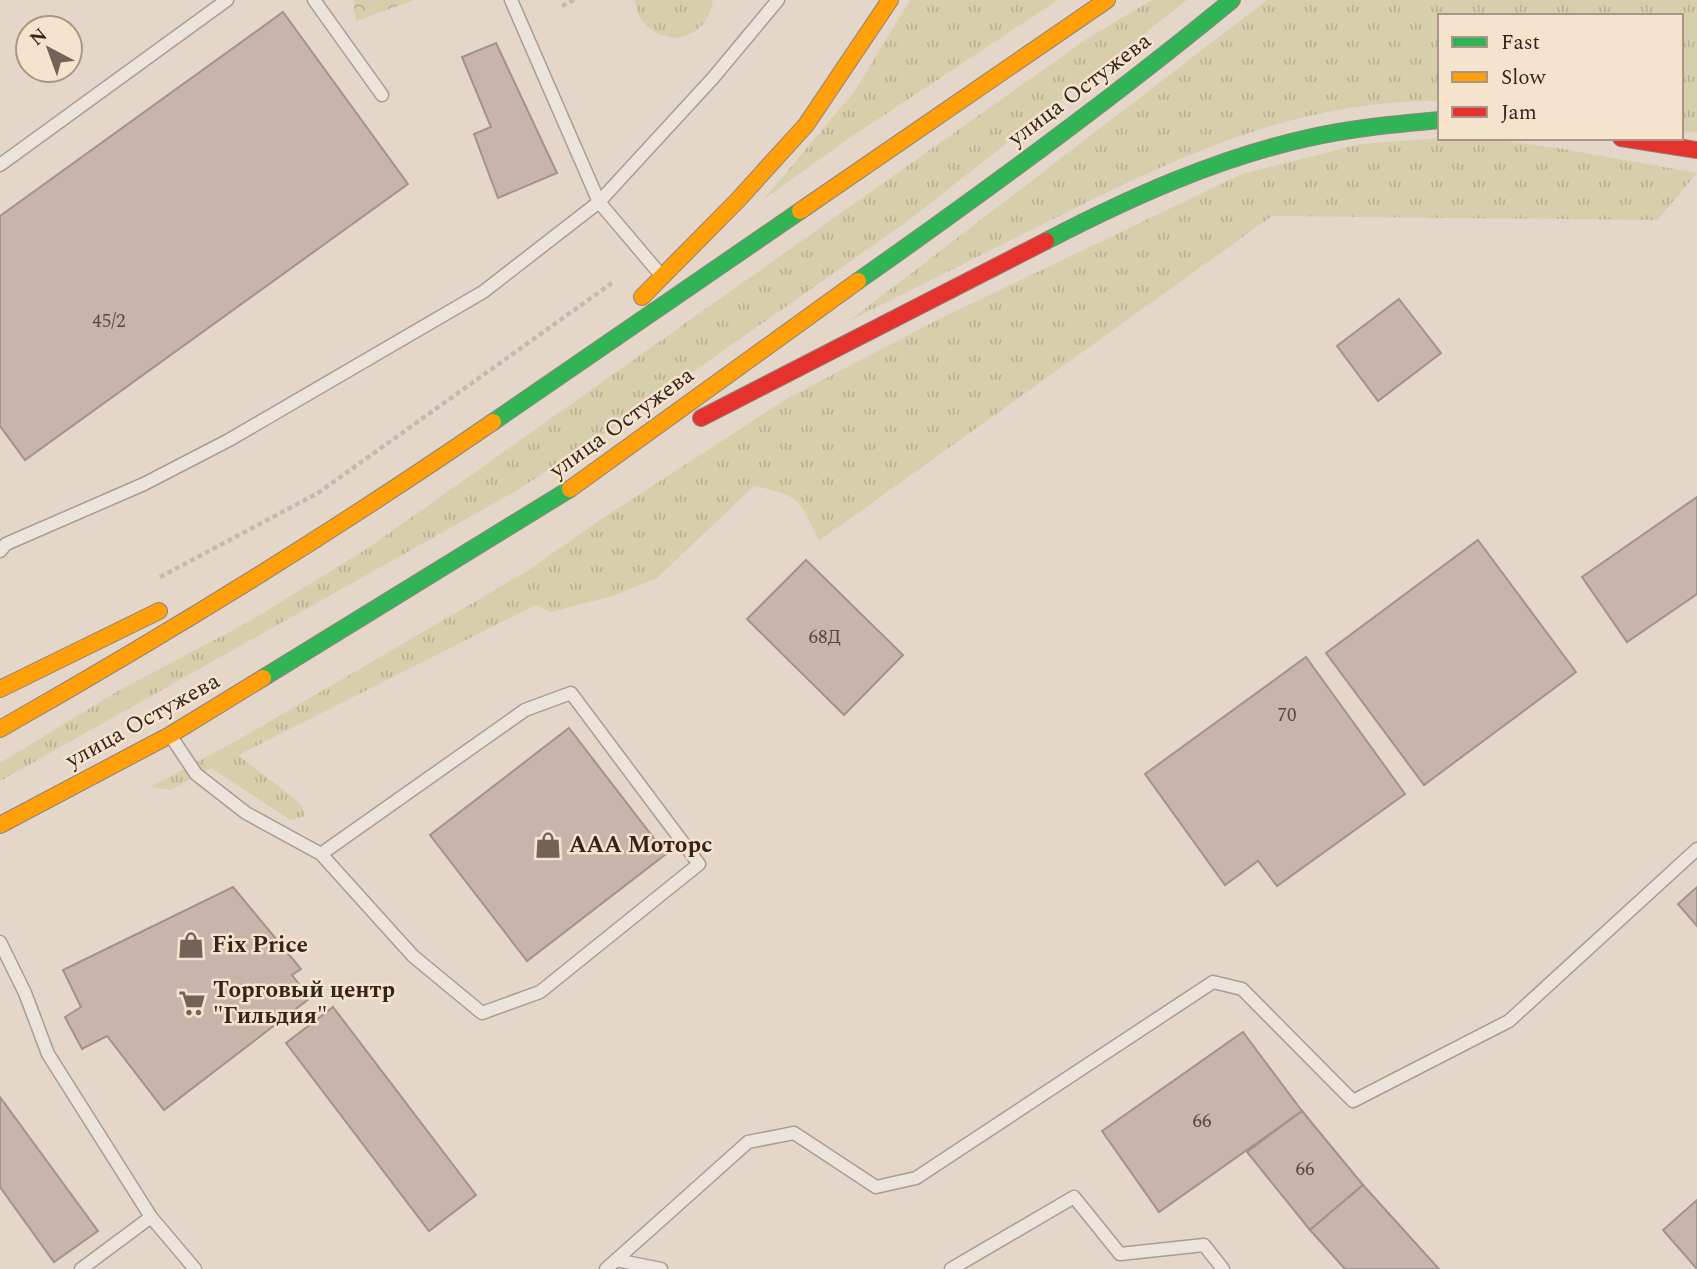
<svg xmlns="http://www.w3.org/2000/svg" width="1697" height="1269" font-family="Spectral,serif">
<defs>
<pattern id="grass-tufts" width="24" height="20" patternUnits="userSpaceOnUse" patternTransform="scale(1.75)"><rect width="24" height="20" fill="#d7cfab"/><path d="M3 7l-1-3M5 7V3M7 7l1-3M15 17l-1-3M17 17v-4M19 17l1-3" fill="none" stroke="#b9b193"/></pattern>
<pattern id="forest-crowns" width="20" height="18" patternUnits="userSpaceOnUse" patternTransform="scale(1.75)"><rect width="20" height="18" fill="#d7cfab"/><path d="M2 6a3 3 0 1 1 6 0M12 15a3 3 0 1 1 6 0" fill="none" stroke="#b9b193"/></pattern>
</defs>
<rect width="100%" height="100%" fill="#e4d7c9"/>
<!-- grass -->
<g fill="url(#grass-tufts)">
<path d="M635 0H713C710 22 696 36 674 38 653 35 637 23 635 0Z"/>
<polygon points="910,0 1058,0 845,141 763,200 854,92"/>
<polygon points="1152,0 1187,0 912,218 622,422 516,491 0,781 0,763 118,691 250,621 368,548 1088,38"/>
<path d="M1267 0H1697V133L1681 131V16H1440V101C1296 100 1179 156 1053 219 985 253 917 287 849 321Z"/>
<path d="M1440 138H1484L1563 149 1697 173 1657 220 1272 216 819 541C797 497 802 497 754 486L657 578 613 596 550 612 536 605 238 755 300 803 305 816 290 820 211 768 171 790 150 787 238 740 527 571 600 520 788 398 935 321 1242 174 1360 144Z"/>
</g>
<!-- forest -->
<polygon fill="url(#forest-crowns)" points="353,0 415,0 356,21"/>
<!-- building -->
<g fill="#c8b4aa" stroke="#a39289" stroke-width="2">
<polygon points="283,12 408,184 25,460 0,426 0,216"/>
<polygon points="496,43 557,173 498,198 474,134 491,127 462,57"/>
<polygon points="1399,299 1441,353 1378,401 1337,346"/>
<polygon points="1697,497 1697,594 1627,642 1582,577"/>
<polygon points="1478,540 1576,672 1424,785 1326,653"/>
<polygon points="806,560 903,655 844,715 747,619"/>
<polygon points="1306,657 1405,794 1277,886 1258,861 1225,885 1145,774"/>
<polygon points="569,728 666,854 527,961 430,835"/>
<polygon points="233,887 301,969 292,975 310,998 164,1110 107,1036 82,1049 65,1017 81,1007 63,970"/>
<polygon points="1697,887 1697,926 1678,904"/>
<polygon points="333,1007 476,1195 429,1231 286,1043"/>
<polygon points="1243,1032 1302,1111 1159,1212 1102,1131"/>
<polygon points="0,1097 98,1231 54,1262 0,1187"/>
<polygon points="1302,1111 1363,1185 1310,1230 1247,1152"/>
<polygon points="1363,1185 1439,1269 1345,1269 1310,1230"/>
<polygon points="1697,1200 1697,1269 1663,1230"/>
</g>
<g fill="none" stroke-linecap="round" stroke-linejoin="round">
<defs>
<g id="lane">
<polyline points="314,0 382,95"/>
<polyline points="511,0 599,202 660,274"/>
<polyline points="0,165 227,0"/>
<polyline points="0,551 6,544 144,484 229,440 483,292 599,202 713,78 778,0"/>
<polyline points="172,738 196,774 246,813 321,854 413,956 482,1013 540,992 699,864 571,693 525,710 321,854"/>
<polyline points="0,942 25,993 48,1054 151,1217 195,1269"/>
<polyline points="616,1260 748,1142 794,1133 876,1187 916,1178 1213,982 1242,989 1353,1101 1509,1021 1697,849"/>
<polyline points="81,1269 151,1217"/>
<polyline points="606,1269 616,1260 661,1269"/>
<polyline points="951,1269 1074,1197 1120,1254 1204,1245 1223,1269"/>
</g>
<g id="fast">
<path d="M1046 241C1129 198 1217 158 1308 138 1352 128 1396 124 1440 120"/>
<path d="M858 281C986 191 1112 99 1232 0"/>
<polyline points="493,422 800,211"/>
<polyline points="263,678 570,489"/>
</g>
<g id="slow">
<polyline points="800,211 1107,0"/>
<polyline points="642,297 737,201 806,125 890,0"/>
<polyline points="570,489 858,281"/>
<polyline points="0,689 159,611"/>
<path d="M0 729C169 633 333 532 493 422"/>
<polyline points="0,825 170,735 263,678"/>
</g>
<g id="jam">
<polyline points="1621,138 1697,150"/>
<polyline points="701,418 1046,241"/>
</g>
</defs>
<!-- lane casing -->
<use href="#lane" stroke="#a99c93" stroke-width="15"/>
<!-- fast casing -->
<use href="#fast" stroke="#8e827a" stroke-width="18"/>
<!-- slow casing -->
<use href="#slow" stroke="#8e827a" stroke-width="18"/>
<!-- jam casing -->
<use href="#jam" stroke="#8e827a" stroke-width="18"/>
<!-- path -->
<g stroke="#c4bab2" stroke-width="4.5" stroke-dasharray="5 3.5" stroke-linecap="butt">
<polyline points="562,6 574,0"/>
<polyline points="160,577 318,493 612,283"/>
</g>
<!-- lane -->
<use href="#lane" stroke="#ece4db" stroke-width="12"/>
<!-- fast -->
<use href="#fast" stroke="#30b455" stroke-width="16"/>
<!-- slow -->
<use href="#slow" stroke="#ff9f0a" stroke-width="16"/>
<!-- jam -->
<use href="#jam" stroke="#e5322d" stroke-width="16"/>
</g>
<!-- icons -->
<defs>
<symbol id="shop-bare" viewBox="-9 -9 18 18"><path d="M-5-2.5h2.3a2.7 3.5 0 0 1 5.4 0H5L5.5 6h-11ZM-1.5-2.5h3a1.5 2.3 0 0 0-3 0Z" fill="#736258" stroke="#f6e3ce" stroke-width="2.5" paint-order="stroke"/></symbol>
<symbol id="supermarket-bare" viewBox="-9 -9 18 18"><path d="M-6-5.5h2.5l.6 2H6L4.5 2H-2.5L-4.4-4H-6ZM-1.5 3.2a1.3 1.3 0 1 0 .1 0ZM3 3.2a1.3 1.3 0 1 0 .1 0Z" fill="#736258" stroke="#f6e3ce" stroke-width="2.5" paint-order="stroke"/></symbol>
</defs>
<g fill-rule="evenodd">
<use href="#shop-bare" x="529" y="826" width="38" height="38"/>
<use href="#shop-bare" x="172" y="926" width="38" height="38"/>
<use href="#supermarket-bare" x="173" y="984" width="38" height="38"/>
</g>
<g text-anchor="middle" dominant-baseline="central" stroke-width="5" stroke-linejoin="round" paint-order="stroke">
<!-- number labels -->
<g font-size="19" fill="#5a473f">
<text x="109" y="321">45/2</text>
<text x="825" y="637">68Д</text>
<text x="1287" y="715">70</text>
<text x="1202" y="1121">66</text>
<text x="1305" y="1169">66</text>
</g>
<!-- street labels -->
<g font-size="23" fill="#36231b" stroke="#f6e3ce">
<text transform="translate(1080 90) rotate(-37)">улица Остужева</text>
<text transform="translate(622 423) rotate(-36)">улица Остужева</text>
<text transform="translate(143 721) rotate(-29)">улица Остужева</text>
</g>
<!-- poi labels -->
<g font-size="23" font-weight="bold" fill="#36231b" stroke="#f6e3ce" text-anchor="start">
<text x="569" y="845">ААА Моторс</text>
<text x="212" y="945">Fix Price</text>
<text x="213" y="990">Торговый центр<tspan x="213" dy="26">"Гильдия"</tspan></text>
</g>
</g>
<!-- legend -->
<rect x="1438" y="14" width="245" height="126" fill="#f6e3ce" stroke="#a99686" stroke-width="2"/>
<rect x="1452" y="37" width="35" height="10" fill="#30b455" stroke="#a99686" stroke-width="2"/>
<text x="1501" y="49" font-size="21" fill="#36231b">Fast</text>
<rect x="1452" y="72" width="35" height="10" fill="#ff9f0a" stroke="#a99686" stroke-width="2"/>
<text x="1501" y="84" font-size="21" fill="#36231b">Slow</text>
<rect x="1452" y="107" width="35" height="10" fill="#e5322d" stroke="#a99686" stroke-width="2"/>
<text x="1501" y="119" font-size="21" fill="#36231b">Jam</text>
<!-- north arrow -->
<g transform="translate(49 49) rotate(319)"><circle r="33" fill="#f6e3ce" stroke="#a99686" stroke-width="2"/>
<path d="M0-5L12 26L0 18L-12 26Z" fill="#736258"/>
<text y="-10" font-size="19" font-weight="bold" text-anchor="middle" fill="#36231b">N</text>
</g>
</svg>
